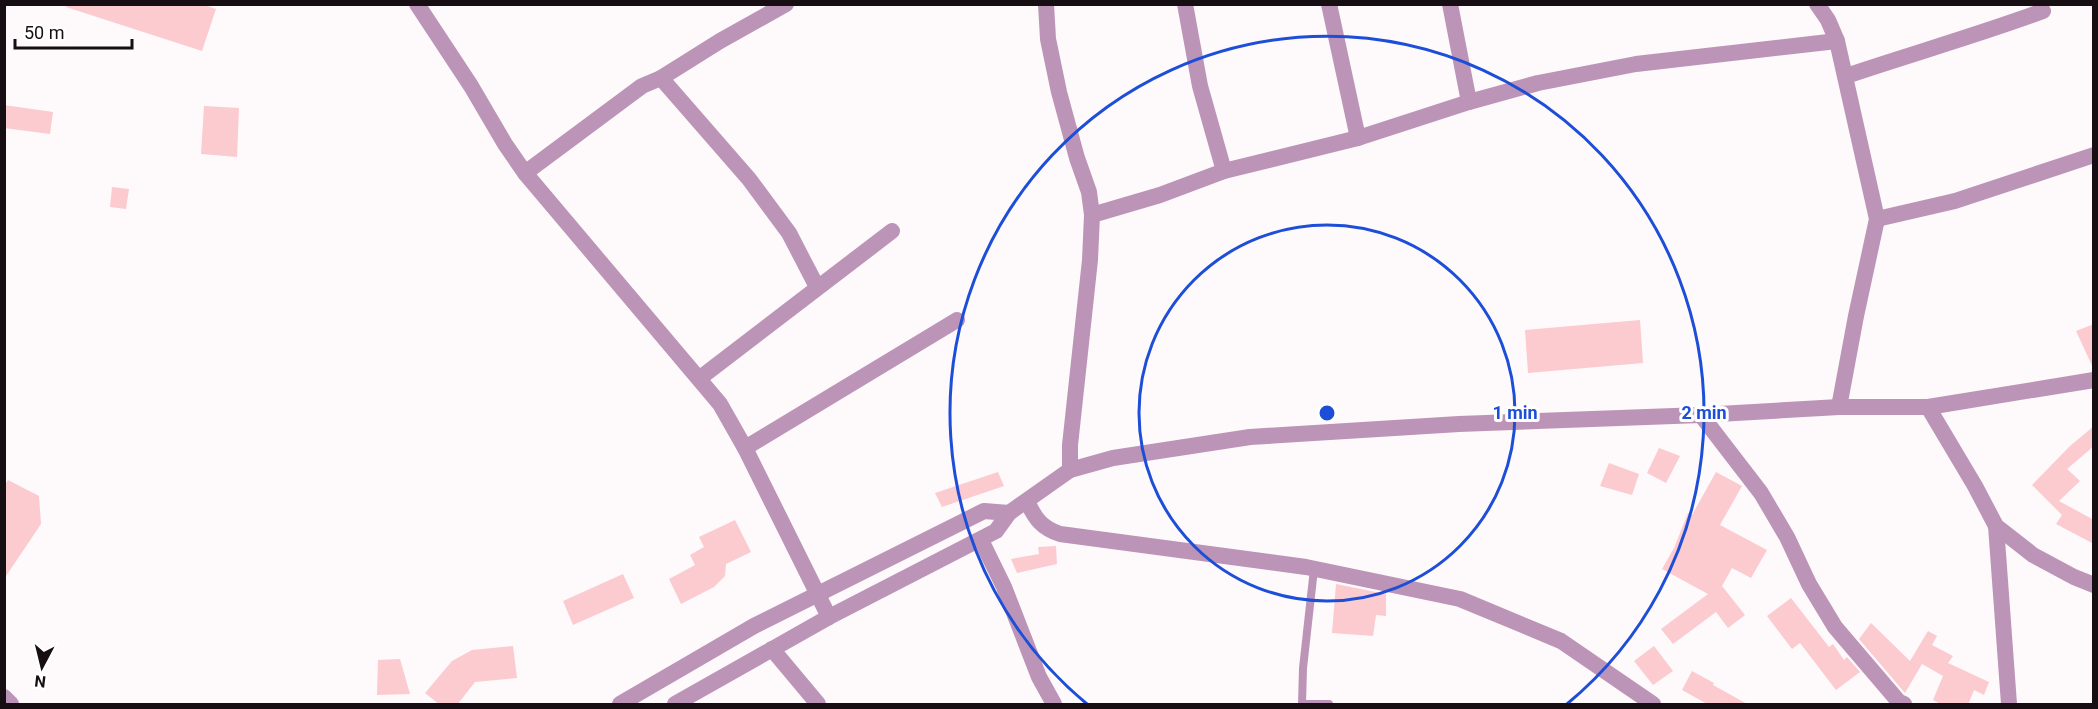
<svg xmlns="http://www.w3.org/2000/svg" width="2098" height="709" font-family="Roboto,sans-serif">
<rect width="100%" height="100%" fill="#fef9fb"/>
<!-- building -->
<g fill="#fbcbd0">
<polygon points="66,4 202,4 216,9 202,51 66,7"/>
<polygon points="4,105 53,112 50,134 4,128"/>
<polygon points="204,106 239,108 237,157 201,154"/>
<polygon points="112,187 129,189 126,209 110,207"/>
<polygon points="1640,320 1643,363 1528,373 1525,330"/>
<polygon points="2094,324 2094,370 2076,331"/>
<polygon points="2094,426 2094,446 2067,469 2080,481 2059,501 2094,520 2094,544 2056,524 2062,515 2032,485 2070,446"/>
<polygon points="1659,448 1680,456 1666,483 1647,473"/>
<polygon points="1609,463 1639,474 1632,495 1600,486"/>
<polygon points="998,472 1004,486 942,507 935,493"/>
<polygon points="1716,472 1742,486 1720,525 1767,550 1751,578 1732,568 1722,586 1745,615 1728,628 1716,612 1673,644 1661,629 1708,594 1662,569 1674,548 1688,513 1692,515"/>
<polygon points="8,480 39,496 41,524 4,579 4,487"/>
<polygon points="735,520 751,552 726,564 725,576 714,587 681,604 669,579 695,565 690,555 704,547 699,537"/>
<polygon points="1056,546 1057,564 1017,573 1011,559 1039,554 1038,547"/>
<polygon points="623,574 634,598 573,625 563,601"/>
<polygon points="1336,584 1386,594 1386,616 1376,615 1373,636 1332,633"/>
<polygon points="1791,598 1829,647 1833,644 1844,660 1847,657 1860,672 1836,690 1800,643 1792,649 1767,616"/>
<polygon points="1871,623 1910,661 1928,631 1937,636 1932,645 1953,656 1948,663 1989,682 1984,695 1974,690 1968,705 1942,705 1933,700 1943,676 1922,664 1905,693 1859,639"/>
<polygon points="513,646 517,678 475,682 457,705 440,705 425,693 452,661 472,650"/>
<polygon points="1654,646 1673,671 1653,685 1634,661"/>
<polygon points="400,659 410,694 377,695 378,660"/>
<polygon points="1692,671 1714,683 1713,685 1749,705 1709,705 1682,690"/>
</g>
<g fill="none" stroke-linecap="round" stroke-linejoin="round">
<!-- service -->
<g stroke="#bc94b7" stroke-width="8">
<polyline points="1302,704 1303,668 1314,569"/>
<polyline points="1302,704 1329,704"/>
</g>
<!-- minor -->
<g stroke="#bc94b7" stroke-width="16">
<polyline points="417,4 471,86 505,144 525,173 720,404 745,448 829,617"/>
<polyline points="1046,4 1048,39 1059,92 1077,158 1089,192 1092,215 1090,260 1070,445 1070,470"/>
<polyline points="1185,4 1200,86 1224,171"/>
<polyline points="1329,4 1358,138"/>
<polyline points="1450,4 1469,102"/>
<polyline points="1817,4 1828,20 1837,41 1877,219 1856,316 1839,407"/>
<path d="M1846 76C1911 54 1978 35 2043 11"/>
<polyline points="661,78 749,179 789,233 817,287"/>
<polyline points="525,173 642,86 661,78 720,41 786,4"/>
<polyline points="1092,215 1160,195 1224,171 1358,138 1469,102 1538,83 1636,64 1837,41"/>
<polyline points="1877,219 1955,201 2094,155"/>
<polyline points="700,378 892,231"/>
<polyline points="1928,407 1975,486 1996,526 2033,555 2074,577 2094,585"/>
<polyline points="1701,415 1761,493 1787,537 1809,584 1835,627 1899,702 1904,704"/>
<polyline points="745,448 957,320"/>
<path d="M1027 501C1035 519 1042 528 1060 534L1306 567 1460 599 1561 641 1653 704"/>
<polyline points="1996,526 2009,704"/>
<polyline points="981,540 1004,587 1039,677 1054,704"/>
<polyline points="772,649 818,704"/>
<polyline points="4,697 11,704"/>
</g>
<!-- tertiary -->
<g stroke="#bc94b7" stroke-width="16">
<polyline points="620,704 754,626 984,511 1009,513"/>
<polyline points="675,704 829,617 996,531 1009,513 1070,470 1113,458 1250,437 1459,424 1701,415 1839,407 1928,407 2094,380"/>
</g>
</g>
<!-- distance rings -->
<g fill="none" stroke="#1d4ed8" stroke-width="3">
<circle cx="1327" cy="413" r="188"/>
<path d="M1087 704A377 377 0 1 1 1567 704"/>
</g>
<circle cx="1327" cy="413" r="9" fill="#1d4ed8" stroke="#fff" stroke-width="3"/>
<g font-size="18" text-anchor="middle" font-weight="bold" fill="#1d4ed8" stroke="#fff" stroke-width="6" stroke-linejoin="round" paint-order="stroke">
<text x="1515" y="419">1 min</text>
<text x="1704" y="419">2 min</text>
</g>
<!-- border -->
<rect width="2098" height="709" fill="none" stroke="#160e12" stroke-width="12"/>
<!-- north arrow -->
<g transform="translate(42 667) rotate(187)" stroke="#ffffff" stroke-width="4.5" paint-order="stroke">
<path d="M0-4.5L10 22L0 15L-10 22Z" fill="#160e12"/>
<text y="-9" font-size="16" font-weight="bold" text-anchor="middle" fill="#160e12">N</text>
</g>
<!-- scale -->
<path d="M15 39v9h117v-9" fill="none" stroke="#160e12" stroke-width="3"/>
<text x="24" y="39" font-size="18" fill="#160e12" stroke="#ffffff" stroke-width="4.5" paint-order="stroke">50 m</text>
</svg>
